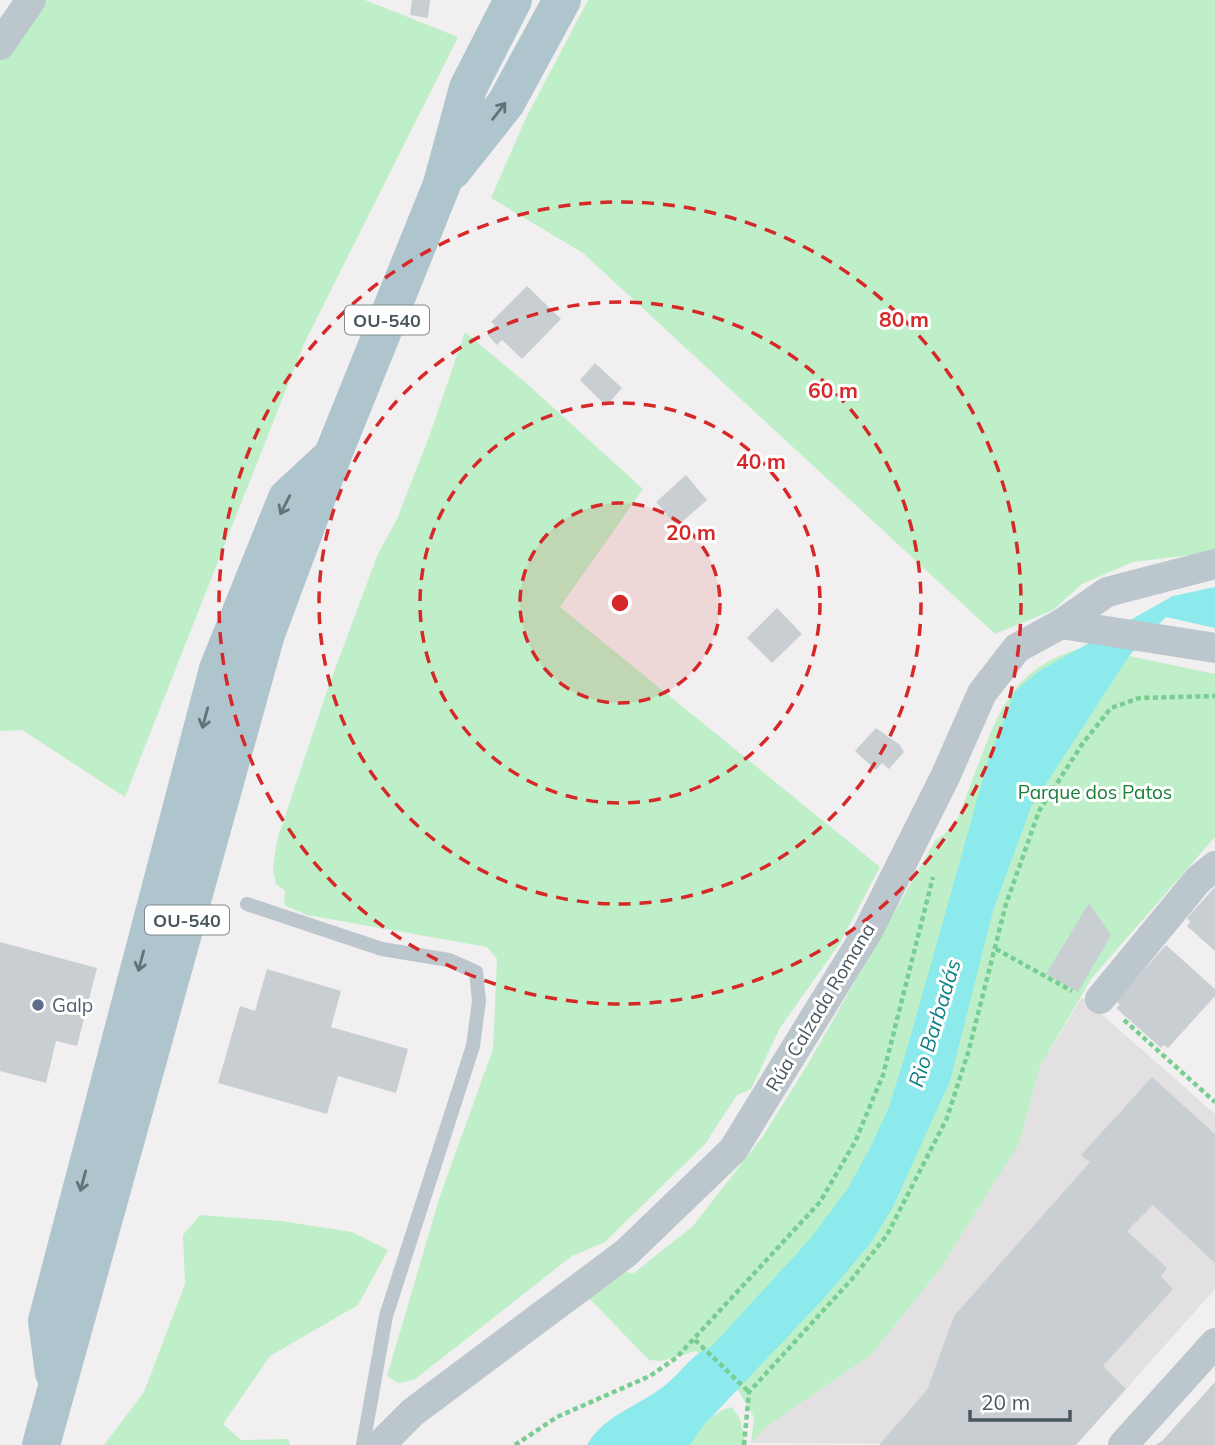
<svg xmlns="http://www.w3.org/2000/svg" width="1215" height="1445" font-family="Mulish,sans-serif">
<rect width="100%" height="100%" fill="#f2eff0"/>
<!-- education -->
<polygon fill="#e3e0e2" points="1082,997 1215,1114 1215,1289 1076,1445 751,1443 766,1427 871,1355 940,1269 1019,1144 1040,1067"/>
<!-- green -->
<g fill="#bfefc8">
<polygon points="47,0 365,0 458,37 304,344 125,797 22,730 0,731 0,60"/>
<polygon points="588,0 1215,0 1215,552 1133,562 1082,584 1053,610 995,634 583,253 491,198 526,118"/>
<polygon points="465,332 525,382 643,489 560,607 880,867 840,943 780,1028 751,1089 737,1095 705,1144 605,1242 572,1256 414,1380 398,1383 387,1376 440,1196 493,1049 497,959 487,947 307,915 284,905 285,891 276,884 273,868 277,840 328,688 378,554 397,519 429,437"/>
<path d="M1079 649 1129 656 1215 674V837L1091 979 1040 1067 1019 1144 940 1269 871 1355 766 1427 751 1443 754 1417 739 1392 696 1351 661 1361 649 1360 586 1295 623 1272 634 1273 693 1226 763 1136 808 1064 935 841C959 825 959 815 969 789 994 725 1005 670 1079 649Z"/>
<polygon points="200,1215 281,1221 352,1232 388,1250 358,1305 270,1356 223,1424 241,1440 288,1439 290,1445 104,1445 144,1392 185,1284 183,1235"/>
<path d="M732 1407 740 1419 746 1445H690C700 1430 712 1411 732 1407Z"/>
</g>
<!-- water -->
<path fill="#8ceaec" d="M1215 587V628L1166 617 1129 656 1031 807 993 911 950 1081 892 1209 870 1244 826 1296 704 1425 690 1445H587C604 1414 643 1405 669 1382 684 1369 692 1354 711 1347L811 1238 848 1188 870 1148 889 1107 909 1042 988 761 1015 691 1039 671 1173 596Z"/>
<!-- building -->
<g fill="#c9ced2">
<polygon points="412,0 430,0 428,18 410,15"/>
<polygon points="527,286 561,319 522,359 502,340 497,345 487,334 495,325 491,322"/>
<polygon points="595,363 622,388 606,406 580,380"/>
<polygon points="686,475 707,500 677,526 656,502"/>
<polygon points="777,608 802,634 772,663 747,638"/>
<polygon points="876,728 900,745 904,752 889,769 882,763 876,770 855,751"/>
<polygon points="1215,887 1215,951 1187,926 1190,922 1187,918"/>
<polygon points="1089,903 1111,935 1078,992 1046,974"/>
<polygon points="0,942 97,968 77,1046 56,1041 46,1083 0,1071"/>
<polygon points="1166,945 1215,989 1215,996 1168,1048 1164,1045 1161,1048 1116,1008 1120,1005 1116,1001"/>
<polygon points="267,969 341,991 331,1027 408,1049 396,1093 338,1076 327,1114 218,1083 240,1006 255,1011"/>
<polygon points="1152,1077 1215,1134 1215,1263 1153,1205 1127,1231 1167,1268 1161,1276 1173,1289 1103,1366 1126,1389 1076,1445 879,1445 927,1390 954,1316 1090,1162 1081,1155"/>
<polygon points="1215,1382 1215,1445 1156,1445 1163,1440"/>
</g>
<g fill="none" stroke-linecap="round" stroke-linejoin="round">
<!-- path -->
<g stroke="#77cd92" stroke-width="4.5" stroke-dasharray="5 3.5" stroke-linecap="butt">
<polyline points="996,949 1072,991"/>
<polyline points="1124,1020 1215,1102"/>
<polyline points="695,1340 749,1392"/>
<polyline points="515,1445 557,1417 650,1376 676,1358 820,1202 855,1142 883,1075 933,877"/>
<polyline points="744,1445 749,1392 852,1279 887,1235 947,1118 968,1053 1006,904 1039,811 1083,743 1111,708 1139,698 1215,696"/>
</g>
<!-- lane -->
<polyline stroke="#bbc7cc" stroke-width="14" points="247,904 382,949 449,960 476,972 479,1001 473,1046 386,1316 363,1445"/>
<!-- street -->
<g stroke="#bbc7cc" stroke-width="30">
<polyline points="0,45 31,0"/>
<polyline points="1061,624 1215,648"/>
<polyline points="1100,999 1198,880 1215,866"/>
<polyline points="380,1445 413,1412 626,1253 733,1150 868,931 945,777 982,693 1017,648 1061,624 1107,592 1215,564"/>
<polyline points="1123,1445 1215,1343"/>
</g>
<!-- primary -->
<g stroke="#afc5ce" stroke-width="38">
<polyline points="452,171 506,103 562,0"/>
<polyline points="54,1373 47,1321 218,669 287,498 327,461"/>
<polyline points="41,1445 266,634 332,457 442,184 468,88 513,0"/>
</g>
</g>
<!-- one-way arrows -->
<defs><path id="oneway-shaft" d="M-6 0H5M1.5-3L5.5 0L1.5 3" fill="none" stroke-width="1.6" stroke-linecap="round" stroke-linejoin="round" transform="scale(1.75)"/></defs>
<g stroke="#627279">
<use href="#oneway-shaft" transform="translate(499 111) rotate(-52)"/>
<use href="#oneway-shaft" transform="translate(285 505) rotate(117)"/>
<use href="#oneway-shaft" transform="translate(205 718) rotate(105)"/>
<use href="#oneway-shaft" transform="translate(141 961) rotate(105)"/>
<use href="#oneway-shaft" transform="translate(83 1181) rotate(105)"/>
</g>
<!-- distance rings -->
<circle cx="620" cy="603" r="100" fill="#d62828" fill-opacity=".12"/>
<g fill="none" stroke="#d62828" stroke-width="3.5" stroke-dasharray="12 9">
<circle cx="620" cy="603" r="100"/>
<circle cx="620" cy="603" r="200"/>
<circle cx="620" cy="603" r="301"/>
<circle cx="620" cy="603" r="401"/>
</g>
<!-- markers -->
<circle fill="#5c6f8a" stroke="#fff" stroke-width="2.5" cx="38" cy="1005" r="7"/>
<g text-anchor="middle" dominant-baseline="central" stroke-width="6" stroke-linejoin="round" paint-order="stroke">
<!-- shield labels -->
<g fill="#fff" stroke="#7f898e" stroke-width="2">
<rect x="345" y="305.5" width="84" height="29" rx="5"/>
<rect x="145" y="905.5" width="84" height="29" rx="5"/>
</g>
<g font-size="18" font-weight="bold" fill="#48575d">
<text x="387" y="320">OU-540</text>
<text x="187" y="920">OU-540</text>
</g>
<!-- park labels -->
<g font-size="19" fill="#187f37" stroke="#fff">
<text x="1095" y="792">Parque dos Patos</text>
</g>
<!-- service labels -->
<g font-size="19" fill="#4e5e75" stroke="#fff" text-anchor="start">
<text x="52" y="1005">Galp</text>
</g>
<!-- street labels -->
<g font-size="19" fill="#48575d" stroke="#fff">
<text transform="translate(820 1007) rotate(-59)">Rúa Calzada Romana</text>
</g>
<!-- water labels -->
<g font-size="21" font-style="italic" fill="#0e8284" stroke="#fff">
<text transform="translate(934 1023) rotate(-73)">Rio Barbadás</text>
</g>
</g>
<circle cx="620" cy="603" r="10" fill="#d62828" stroke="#fff" stroke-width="3.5"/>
<g font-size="21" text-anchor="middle" font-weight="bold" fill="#d62828" stroke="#fff" stroke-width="6" stroke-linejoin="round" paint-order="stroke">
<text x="904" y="327">80 m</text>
<text x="833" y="398">60 m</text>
<text x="761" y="469">40 m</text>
<text x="691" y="540">20 m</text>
</g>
<!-- scale -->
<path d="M970 1410v10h100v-10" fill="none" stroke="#48575d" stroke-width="3.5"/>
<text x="981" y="1410" font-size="21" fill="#48575d" stroke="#ffffff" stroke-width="5" paint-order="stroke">20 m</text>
</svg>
